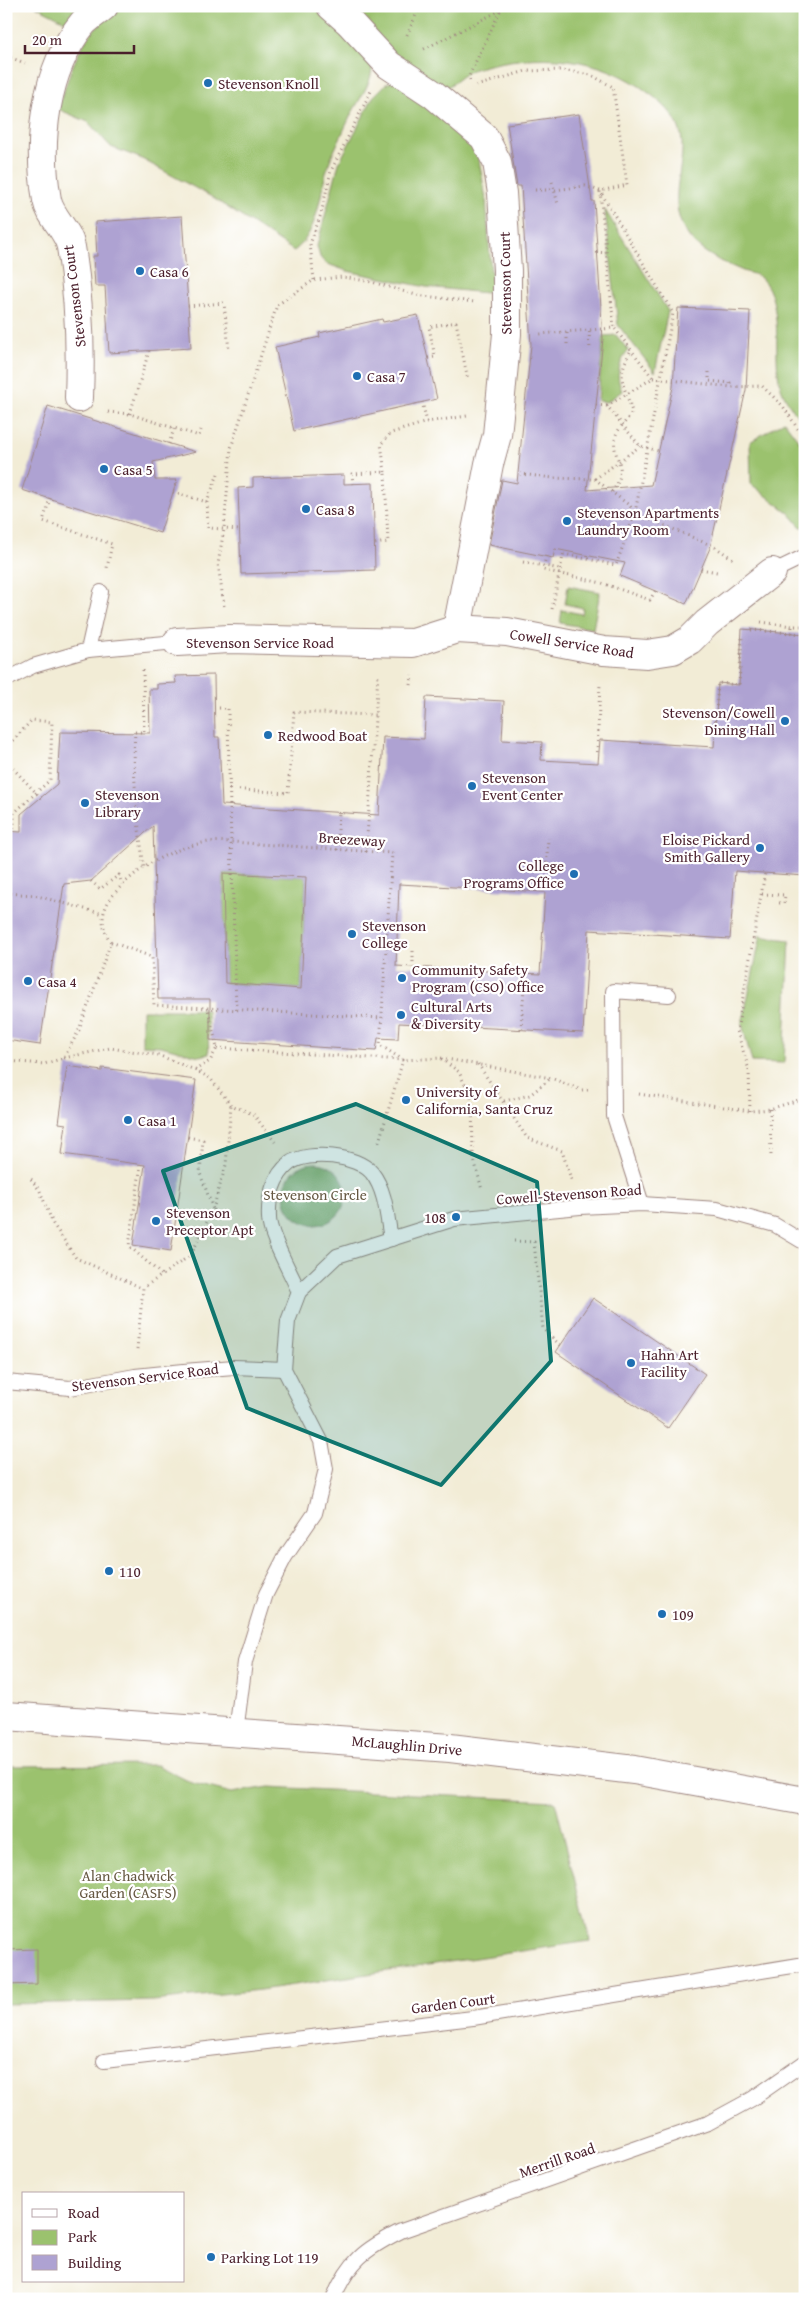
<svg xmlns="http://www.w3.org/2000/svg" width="811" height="2305" font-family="'Gentium Book Plus',serif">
<rect width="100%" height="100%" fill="#fff"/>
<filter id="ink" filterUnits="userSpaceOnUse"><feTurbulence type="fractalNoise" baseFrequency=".02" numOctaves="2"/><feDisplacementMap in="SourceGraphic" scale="10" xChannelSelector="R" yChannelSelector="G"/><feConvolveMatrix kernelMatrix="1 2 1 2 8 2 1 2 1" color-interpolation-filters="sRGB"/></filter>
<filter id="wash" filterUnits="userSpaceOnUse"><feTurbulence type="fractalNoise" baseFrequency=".0096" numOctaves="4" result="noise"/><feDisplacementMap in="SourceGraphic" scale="20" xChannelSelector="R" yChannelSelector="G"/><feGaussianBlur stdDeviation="1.12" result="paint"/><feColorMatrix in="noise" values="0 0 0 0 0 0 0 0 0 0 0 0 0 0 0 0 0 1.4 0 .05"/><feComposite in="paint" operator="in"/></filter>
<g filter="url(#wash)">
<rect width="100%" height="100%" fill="#f2ecd6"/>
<!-- green -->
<g fill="#9bc26e" stroke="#72704c">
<polygon points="36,6 81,6 65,21"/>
<path d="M118 6H313L345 32 372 64C374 81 357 102 350 117 343 132 335 148 329 163 319 192 320 231 294 251L210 196 140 158 111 147 88 122 58 109C73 64 79 38 118 6Z"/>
<path d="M348 6H805V426C796 414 783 398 780 384 772 354 785 302 761 278 757 274 748 273 743 271 722 262 697 252 685 231 665 197 689 161 680 131 675 114 663 104 650 94 601 55 537 51 478 68 467 70 456 82 446 88L410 69Z"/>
<polygon points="393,81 400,84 477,149 486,199 492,287 486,293 426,287 347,271 325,263 320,257 317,246 339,163 373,97 386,84"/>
<polygon points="605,210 668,311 655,372 618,325"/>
<path d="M616 335 628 350C619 364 615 375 622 391L607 402 598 401 603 336Z"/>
<polygon points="784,421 805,449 805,527 801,527 789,513 751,484 750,442"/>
<polygon points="568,586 600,592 593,629 560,623 562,610 582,614 583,608 565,604"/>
<polygon points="223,873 306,877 301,989 225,983"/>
<polygon points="761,935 765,937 790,940 784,1063 752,1062 742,1024"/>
<polygon points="142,1010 207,1010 209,1054 199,1056 161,1046 142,1045"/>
<polygon points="157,1765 192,1783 232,1793 269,1787 555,1801 590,1941 260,1990 153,2001 6,2004 6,1766"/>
</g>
<!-- forest -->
<circle fill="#7ca861" stroke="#636446" cx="315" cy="1194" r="31"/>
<g id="blocks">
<!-- building -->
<g fill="#aea2d2" fill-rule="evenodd">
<polygon points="579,114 592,201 594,201 603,339 587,490 651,485 673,387 678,308 750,311 746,390 710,548 686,604 620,576 625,563 555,549 553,558 489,545 502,480 517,483 531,345 521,186 517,186 507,124"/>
<polygon points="182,216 191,348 109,353 105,286 95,286 93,256 97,256 95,222"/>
<polygon points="418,315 437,399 294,431 275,347 320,337 319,333 382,319 383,322"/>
<polygon points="48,406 196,452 153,462 155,480 177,480 160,533 22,490"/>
<polygon points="344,475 344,484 373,483 375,570 241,574 238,488 253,487 253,478"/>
<path d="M742 629 805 634V876L735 871 730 939 589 930 583 1033 399 1023 398 1039 378 1038 376 1051 210 1040V999H158L153 826 91 881 64 884 40 1045 6 1040V831L21 832V814L57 784 60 732 150 733 149 689H157V684L176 683 175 676 214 675 215 737H219L222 805 379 815 383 737 424 739 426 697 504 701 502 740 542 742 541 760 598 763 600 740 714 747 718 683 739 685ZM223 873 306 877 301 989 225 983ZM399 884 545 892 540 974 396 966Z"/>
<polygon points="67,1066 102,1071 102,1068 196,1080 171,1251 133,1245 145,1165 62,1154 66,1124 59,1123"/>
<polygon points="593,1298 705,1374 668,1428 556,1352"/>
<polygon points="37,1949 37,1984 6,1985 6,1950"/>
</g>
</g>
</g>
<g filter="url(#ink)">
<use href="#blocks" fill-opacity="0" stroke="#9e8680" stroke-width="1"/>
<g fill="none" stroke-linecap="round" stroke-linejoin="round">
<defs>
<g id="lane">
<polyline points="772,572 805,556"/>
<polyline points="88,650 101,592"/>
<polyline points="6,680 33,666 88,650 177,642"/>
<polyline points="642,1204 614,1116 613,991 669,995"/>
<path d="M299 1292C292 1275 269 1235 269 1218 268 1198 273 1176 290 1163 309 1150 357 1155 372 1173 386 1191 387 1217 391 1239"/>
<polyline points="6,1382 70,1388 135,1376 184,1371 234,1367 284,1369"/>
<polyline points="236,1732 245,1662 266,1594 285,1557 315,1513 326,1469 321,1441 284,1369 288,1321 299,1292 337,1256 454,1219 580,1207 642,1204 717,1209 775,1225 805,1243"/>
<polyline points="104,2061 473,2018 805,1964"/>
<path d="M333 2299C349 2261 365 2249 401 2231L708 2123 752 2099 805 2062"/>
</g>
<g id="street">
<polyline points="331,6 349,22 389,65 433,94 484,137 497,162 502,193 507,270 507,334 497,435 489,464 457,629"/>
<path d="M79 398C81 348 79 297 71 247 68 230 50 217 47 200 37 143 44 70 83 23 89 17 97 12 104 6"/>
<polyline points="177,642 229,639 413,643 457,629 507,632 604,651 647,654 673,650 690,640 707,623 772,572"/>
</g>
<polyline id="secondary" points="6,1716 450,1748 634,1770 805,1801"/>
</defs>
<!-- lane casing -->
<use href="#lane" stroke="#9e8680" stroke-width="16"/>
<!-- street casing -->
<use href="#street" stroke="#9e8680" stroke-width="30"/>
<!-- secondary casing -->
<use href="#secondary" stroke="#9e8680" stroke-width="30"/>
<!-- path -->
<g stroke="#9e8680" stroke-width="3" stroke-dasharray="1 4" stroke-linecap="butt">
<polyline points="407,35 420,6"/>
<polyline points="424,49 509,6"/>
<polyline points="6,56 25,63"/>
<polyline points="470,80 469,76 500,11"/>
<polyline points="476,86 526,71 562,70 591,75 613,87 627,185 600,191 614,328 540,334"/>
<polyline points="552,182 558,204"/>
<polyline points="535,190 555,190 585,186 600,191 673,313 635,513 616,565 564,554"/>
<polyline points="596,252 606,253"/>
<polyline points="314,280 310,244 321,214 331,171 371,91"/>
<polyline points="188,306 224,303 229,350"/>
<polyline points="589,331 590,350"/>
<polyline points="567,333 567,347"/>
<polyline points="428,358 435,357 429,327 456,322 468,380"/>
<polyline points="709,372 709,381 730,383 731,387"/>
<polyline points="653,378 731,387 762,386 783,406 805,440"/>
<polyline points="284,396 287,395"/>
<polyline points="422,402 427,422"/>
<polyline points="596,405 607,406 640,446 659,451"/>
<polyline points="607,406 653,378 615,329"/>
<polyline points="108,412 130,414 199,436 201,430"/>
<polyline points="130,414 149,351"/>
<polyline points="169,444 174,429"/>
<polyline points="385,472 381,444 391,433 427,422 467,416"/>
<polyline points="218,474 207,502 208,528 239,530"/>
<polyline points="520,474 553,478 595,479 630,506 635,513 715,547 735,560"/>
<polyline points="595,479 640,446"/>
<polyline points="353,484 352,474 385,472 388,542 374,544"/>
<polyline points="173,492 207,502"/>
<path d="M612 492C632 464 609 459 616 435 619 427 628 420 632 412 624 382 615 380 631 350"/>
<polyline points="50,498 43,521 112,544 107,568"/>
<polyline points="593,524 628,533"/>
<polyline points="546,556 543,570 602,583 650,600 655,591"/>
<polyline points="523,562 560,569"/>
<polyline points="701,569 717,572"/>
<polyline points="224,606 218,564 224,529 231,448 277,305 314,280 343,277 372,282 416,295 474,302"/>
<polyline points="552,609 564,551"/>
<polyline points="761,622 792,626"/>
<polyline points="751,630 805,634"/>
<polyline points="792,633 792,626 805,626"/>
<path d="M143 670 144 732H135C132 777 138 823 144 868"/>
<polyline points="411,685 412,675"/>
<path d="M214 708H228C229 809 234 910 236 1011"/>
<polyline points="715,731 718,683 739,685 742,637"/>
<polyline points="6,748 32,720 52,722 50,780 14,813 14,831"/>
<polyline points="597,752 600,684"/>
<polyline points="6,761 42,799"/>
<polyline points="229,789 288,793 294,712 375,715"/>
<polyline points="337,850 339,812"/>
<polyline points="366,852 378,675"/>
<polyline points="546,873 548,838"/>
<polyline points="91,881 100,889 119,875 122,884"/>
<polyline points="6,893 34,895 103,914"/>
<polyline points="762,894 785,895 784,903 776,903"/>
<polyline points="111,942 152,957 154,1005 381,1018"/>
<polyline points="413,967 413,947"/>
<polyline points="521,1029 525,974"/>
<polyline points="217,1048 403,1060 440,1058 459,1072 472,1100 473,1155 482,1190"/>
<polyline points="64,1058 110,1048 158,1055 195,1070 210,1061 217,1048 208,1009"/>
<polyline points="441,1058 551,1078 581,1090 588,1090"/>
<path d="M6 1061 44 1064 64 1058 79 1030 111 942C99 925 101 910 114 894 134 870 167 851 198 844 216 839 240 843 259 844 303 847 347 850 392 853L380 1045 403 1060 378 1145"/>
<polyline points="478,1064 527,1138 562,1151 572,1182"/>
<polyline points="195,1070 210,1078 231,1105 253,1114 275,1142"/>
<polyline points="639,1094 750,1111 770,1109 805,1098"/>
<polyline points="504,1101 530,1095 551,1078"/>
<polyline points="770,1109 771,1157"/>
<polyline points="750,1111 749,1070 737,1031 765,873"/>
<polyline points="188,1137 203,1140 200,1173 213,1209"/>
<polyline points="141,1164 129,1246 162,1275"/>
<polyline points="31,1179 40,1191 53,1224 76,1258 142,1288"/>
<polyline points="514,1241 534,1242 543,1329 561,1346"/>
<polyline points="137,1349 143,1288 191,1255 213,1209 226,1165 231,1105"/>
</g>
<!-- lane -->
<use href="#lane" stroke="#fff" stroke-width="14"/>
<!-- street -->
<use href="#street" stroke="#fff" stroke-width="28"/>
<!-- secondary -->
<use href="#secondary" stroke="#fff" stroke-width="28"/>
</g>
</g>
<!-- marked area -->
<path fill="#0f766e" fill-opacity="0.2" stroke="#0f766e" stroke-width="4" stroke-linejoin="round" d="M356 1104 537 1182 551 1361 441 1485 247 1408 163 1171Z"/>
<!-- markers -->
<g fill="#1f6fb2" stroke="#fff" stroke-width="2">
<circle cx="208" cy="83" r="5"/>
<circle cx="140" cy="271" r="5"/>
<circle cx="357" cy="376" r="5"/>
<circle cx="104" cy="469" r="5"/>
<circle cx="306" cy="509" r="5"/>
<circle cx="567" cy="521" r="5"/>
<circle cx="785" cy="721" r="5"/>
<circle cx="268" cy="735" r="5"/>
<circle cx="472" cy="786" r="5"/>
<circle cx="85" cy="803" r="5"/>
<circle cx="760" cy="848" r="5"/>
<circle cx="574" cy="874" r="5"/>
<circle cx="352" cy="934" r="5"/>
<circle cx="402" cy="978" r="5"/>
<circle cx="28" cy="981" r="5"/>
<circle cx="401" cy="1015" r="5"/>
<circle cx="406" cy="1100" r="5"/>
<circle cx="128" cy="1120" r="5"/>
<circle cx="456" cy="1217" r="5"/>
<circle cx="156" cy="1221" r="5"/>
<circle cx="631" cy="1363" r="5"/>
<circle cx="109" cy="1571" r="5"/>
<circle cx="662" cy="1614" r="5"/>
<circle cx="211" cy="2257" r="5"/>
</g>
<g text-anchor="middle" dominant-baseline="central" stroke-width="4.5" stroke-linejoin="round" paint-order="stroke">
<!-- poi labels -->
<g font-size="15" fill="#4a1f2b" stroke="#fff" text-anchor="start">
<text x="218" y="83">Stevenson Knoll</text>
<text x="150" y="271">Casa 6</text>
<text x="367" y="376">Casa 7</text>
<text x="114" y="469">Casa 5</text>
<text x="316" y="509">Casa 8</text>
<text x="577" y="512">Stevenson Apartments<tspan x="577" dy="17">Laundry Room</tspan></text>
<text x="775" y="712" text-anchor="end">Stevenson/Cowell<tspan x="775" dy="17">Dining Hall</tspan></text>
<text x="278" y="735">Redwood Boat</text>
<text x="482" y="777">Stevenson<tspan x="482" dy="17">Event Center</tspan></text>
<text x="95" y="794">Stevenson<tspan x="95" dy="17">Library</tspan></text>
<text x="750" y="839" text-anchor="end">Eloise Pickard<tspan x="750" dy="17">Smith Gallery</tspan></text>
<text x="564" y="865" text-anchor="end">College<tspan x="564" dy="17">Programs Office</tspan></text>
<text x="362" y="925">Stevenson<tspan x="362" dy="17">College</tspan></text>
<text x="412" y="969">Community Safety<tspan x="412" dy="17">Program (CSO) Office</tspan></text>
<text x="38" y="981">Casa 4</text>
<text x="411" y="1006">Cultural Arts<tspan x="411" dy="17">&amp; Diversity</tspan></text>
<text x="416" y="1091">University of<tspan x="416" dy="17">California, Santa Cruz</tspan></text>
<text x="138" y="1120">Casa 1</text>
<text x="166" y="1212">Stevenson<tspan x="166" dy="17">Preceptor Apt</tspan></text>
<text x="446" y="1217" text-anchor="end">108</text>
<text x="641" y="1354">Hahn Art<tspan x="641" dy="17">Facility</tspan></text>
<text x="119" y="1571">110</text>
<text x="672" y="1614">109</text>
<text x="221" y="2257">Parking Lot 119</text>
</g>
<!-- street labels -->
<g font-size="15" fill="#4a1f2b" stroke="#fff">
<text transform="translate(505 283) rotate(-91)">Stevenson Court</text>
<text transform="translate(74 296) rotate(-97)">Stevenson Court</text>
<text x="260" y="642">Stevenson Service Road</text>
<text transform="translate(572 643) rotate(9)">Cowell Service Road</text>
<text transform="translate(352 839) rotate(4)">Breezeway</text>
<text transform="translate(569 1194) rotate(-4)">Cowell-Stevenson Road</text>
<text transform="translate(145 1377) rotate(-7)">Stevenson Service Road</text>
<text transform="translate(407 1745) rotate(5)">McLaughlin Drive</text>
<text transform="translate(453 2003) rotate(-7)">Garden Court</text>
<text transform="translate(557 2160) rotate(-19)">Merrill Road</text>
</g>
<!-- park labels -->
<g font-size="15" fill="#665842" stroke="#fff">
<text x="315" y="1194">Stevenson Circle</text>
<text x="128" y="1875">Alan Chadwick<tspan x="128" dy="17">Garden (CASFS)</tspan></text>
</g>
</g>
<!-- margin -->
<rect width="811" height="2305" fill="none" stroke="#fff" stroke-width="25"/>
<!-- legend -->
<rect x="22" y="2192" width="162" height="90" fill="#ffffff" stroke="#b7a5aa"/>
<rect x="32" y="2209" width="25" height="8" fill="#ffffff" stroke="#b7a5aa"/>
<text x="68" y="2218" font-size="15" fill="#4a1f2b">Road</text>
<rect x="32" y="2230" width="25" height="15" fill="#9bc26e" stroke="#b7a5aa"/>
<text x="68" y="2242" font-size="15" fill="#4a1f2b">Park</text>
<rect x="32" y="2255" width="25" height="15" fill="#aea2d2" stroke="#b7a5aa"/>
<text x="68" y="2268" font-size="15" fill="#4a1f2b">Building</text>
<!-- scale -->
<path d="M25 45v8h109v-8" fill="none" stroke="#4a1f2b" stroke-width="2.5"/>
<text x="32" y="45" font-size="15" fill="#4a1f2b" stroke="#ffffff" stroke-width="4" paint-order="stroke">20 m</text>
</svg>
